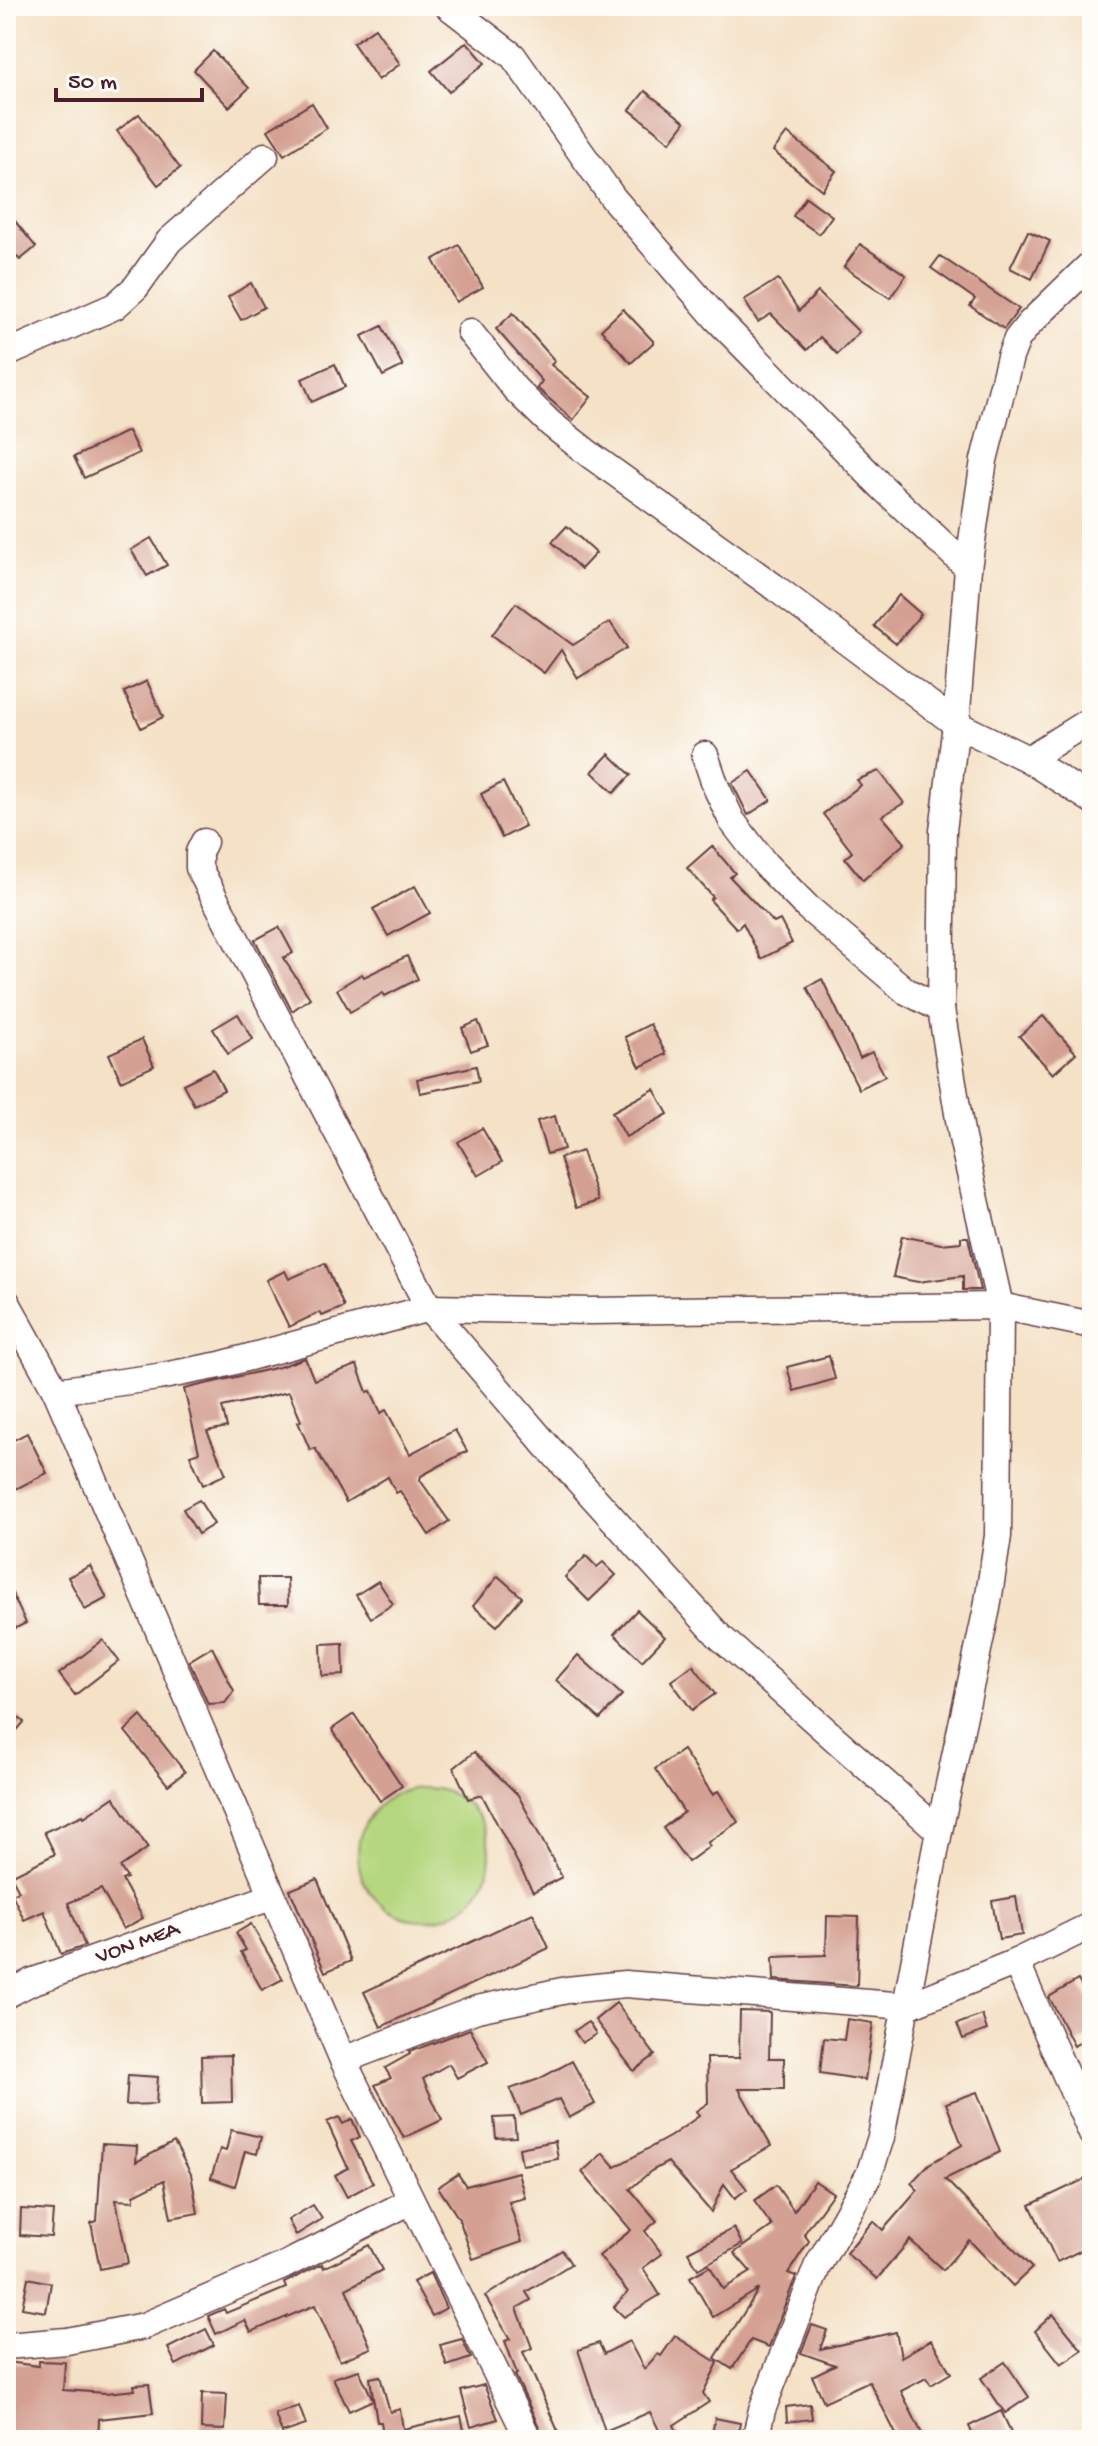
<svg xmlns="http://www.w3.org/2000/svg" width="1098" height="2446" font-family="'Gochi Hand',sans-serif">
<rect width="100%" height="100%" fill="#fdfcf7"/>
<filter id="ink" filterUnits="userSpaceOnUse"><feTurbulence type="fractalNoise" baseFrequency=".0125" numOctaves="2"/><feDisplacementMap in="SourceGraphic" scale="16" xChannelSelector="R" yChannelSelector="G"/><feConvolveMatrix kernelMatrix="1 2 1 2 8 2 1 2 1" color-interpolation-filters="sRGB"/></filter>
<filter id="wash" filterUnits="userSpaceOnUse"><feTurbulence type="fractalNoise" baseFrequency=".006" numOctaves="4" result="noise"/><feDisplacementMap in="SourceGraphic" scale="32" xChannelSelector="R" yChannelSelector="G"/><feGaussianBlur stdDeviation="1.8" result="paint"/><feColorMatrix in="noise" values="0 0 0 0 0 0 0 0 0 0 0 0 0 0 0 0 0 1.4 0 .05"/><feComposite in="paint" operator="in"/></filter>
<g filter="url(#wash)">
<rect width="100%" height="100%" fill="#f4e1c6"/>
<!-- green -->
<circle fill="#b5d77f" stroke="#807b55" stroke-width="2" cx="424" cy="1854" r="66"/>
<g id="blocks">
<!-- building -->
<g fill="#d4a093">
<polygon points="375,28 400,64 378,80 353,43"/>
<polygon points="467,42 485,63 449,92 431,71"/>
<polygon points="213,51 249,88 229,107 194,70"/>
<polygon points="645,91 685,122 670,142 630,110"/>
<polygon points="312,103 327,128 284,155 268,130"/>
<polygon points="139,114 180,168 158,185 117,131"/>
<polygon points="787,133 836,171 822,190 773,151"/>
<polygon points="806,197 832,216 819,234 793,216"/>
<polygon points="6,210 36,247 20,260 17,257 6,264"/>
<polygon points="1028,231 1050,241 1032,279 1010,268"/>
<polygon points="860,244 906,275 890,298 844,267"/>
<polygon points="459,245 483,287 456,302 433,260"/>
<polygon points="940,256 1019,309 1004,329 970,306 975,299 931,268"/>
<polygon points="778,279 799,311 818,292 859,332 837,354 820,337 807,350 771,314 758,322 744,300"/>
<polygon points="251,283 264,307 241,320 228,297"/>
<polygon points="623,309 654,342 631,363 601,330"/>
<polygon points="513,313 555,361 551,365 591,397 573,420 537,388 542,381 496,329"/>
<polygon points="382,326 403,366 383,376 362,336"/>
<polygon points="335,364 345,387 312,402 302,379"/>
<polygon points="128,431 139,453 84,478 74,457"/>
<polygon points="567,526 596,553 581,569 552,542"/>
<polygon points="151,538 167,565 147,576 131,550"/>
<polygon points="899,595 921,614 896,644 874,626"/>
<polygon points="516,603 573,645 610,622 627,648 578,678 561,650 544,673 492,635"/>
<polygon points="147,681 163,717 141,728 124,692"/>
<polygon points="609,754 631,775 614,793 592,772"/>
<polygon points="751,771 771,800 748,815 732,783"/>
<polygon points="879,771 904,803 882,816 905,843 863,880 845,858 852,852 823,814 861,785 857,780"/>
<polygon points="503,782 525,826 502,838 481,794"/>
<polygon points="712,846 735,873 730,877 774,923 780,920 792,943 761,959 743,923 737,929 710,900 713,897 687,868"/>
<polygon points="415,886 430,913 388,936 373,909"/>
<polygon points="279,927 293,953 283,958 310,998 292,1011 255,940"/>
<polygon points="407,956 418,979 385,996 383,993 350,1012 337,989 362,974 364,977"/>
<polygon points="822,979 860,1058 872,1052 885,1076 859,1089 807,987"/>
<polygon points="238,1014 253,1039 228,1054 213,1029"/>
<polygon points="1043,1016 1076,1053 1053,1074 1019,1036"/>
<polygon points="478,1021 488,1045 471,1051 462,1028"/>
<polygon points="650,1024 666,1054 640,1067 625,1037"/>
<polygon points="142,1039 154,1066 121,1081 109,1054"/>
<polygon points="476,1066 479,1081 420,1093 417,1079"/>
<polygon points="213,1069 224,1090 194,1105 183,1084"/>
<polygon points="654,1089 668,1114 626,1137 612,1112"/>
<polygon points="555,1116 564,1149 547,1154 537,1121"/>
<polygon points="482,1128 502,1162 478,1176 458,1142"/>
<polygon points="582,1151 598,1201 576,1208 560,1158"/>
<polygon points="902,1236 941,1244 961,1242 961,1237 968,1237 980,1290 963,1290 963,1276 918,1282 893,1277"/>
<polygon points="325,1263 344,1307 322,1316 320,1312 289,1327 266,1280 285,1271 289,1279"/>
<polygon points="829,1356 835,1379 794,1391 787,1367"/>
<polygon points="305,1358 314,1380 357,1365 367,1392 371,1391 381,1413 386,1410 410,1454 455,1430 467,1451 421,1476 420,1480 449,1521 429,1535 400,1491 396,1493 388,1477 346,1502 315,1448 310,1450 298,1422 301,1421 289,1392 222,1407 227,1427 207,1431 226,1474 203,1485 190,1455 199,1452 184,1389 279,1367"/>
<polygon points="27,1433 47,1473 16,1489 6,1469 6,1444"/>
<polygon points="199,1500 214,1524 198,1534 183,1509"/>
<polygon points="586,1556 597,1567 603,1562 616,1575 589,1601 565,1577"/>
<polygon points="90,1566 107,1598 85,1610 68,1577"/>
<polygon points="498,1576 522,1597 497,1626 473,1606"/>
<polygon points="258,1578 287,1578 288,1605 259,1605"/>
<polygon points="6,1581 26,1623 6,1633"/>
<polygon points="378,1581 393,1604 371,1618 356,1595"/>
<polygon points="637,1610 665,1637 642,1661 614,1634"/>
<polygon points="103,1640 119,1661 75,1695 59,1674"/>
<polygon points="343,1643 344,1675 322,1676 321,1644"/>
<polygon points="212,1647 234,1691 225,1703 208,1704 189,1661"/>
<polygon points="578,1655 622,1695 600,1719 556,1680"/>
<polygon points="693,1665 715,1694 692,1710 671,1681"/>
<polygon points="6,1707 24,1722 6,1743"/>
<polygon points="354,1714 402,1786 380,1801 332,1729"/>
<polygon points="141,1716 185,1772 168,1785 125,1731"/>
<polygon points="683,1750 713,1795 718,1791 738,1822 707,1843 710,1846 688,1862 663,1828 684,1812 655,1769"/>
<polygon points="474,1752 518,1795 562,1877 533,1892 482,1795 468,1799 454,1768"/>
<polygon points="114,1797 148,1848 120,1867 127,1878 122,1880 143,1918 123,1929 101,1889 68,1903 85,1946 61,1954 44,1911 24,1920 12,1894 19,1891 11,1876 55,1854 44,1832 83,1815 84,1817"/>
<polygon points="317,1879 351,1961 325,1972 290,1890"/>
<polygon points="1016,1897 1022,1935 999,1939 992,1901"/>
<polygon points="533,1913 549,1948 381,2027 364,1992"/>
<polygon points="827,1916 859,1917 857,1986 774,1980 773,1957 826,1955"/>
<polygon points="251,1924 283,1979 262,1990 241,1952 246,1950 236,1933"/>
<polygon points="1078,1980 1092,2005 1092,2034 1074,2046 1049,1997"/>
<polygon points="616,2003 655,2055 634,2071 595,2020"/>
<polygon points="740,2011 770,2012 769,2058 784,2058 784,2089 739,2089 771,2146 731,2169 747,2189 735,2198 724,2184 711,2212 668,2162 651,2171 630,2189 657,2221 645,2231 662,2254 643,2268 660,2295 624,2317 614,2307 628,2292 599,2256 631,2230 582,2172 603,2153 615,2167 671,2136 699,2116 696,2111 708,2103 707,2058 739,2058"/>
<polygon points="982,2015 987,2030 963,2039 957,2024"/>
<polygon points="847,2019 873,2023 865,2080 820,2073 824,2038 844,2040"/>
<polygon points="588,2022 596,2034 582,2043 574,2031"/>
<polygon points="470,2029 488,2062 457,2078 449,2064 423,2079 442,2120 404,2138 375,2085 391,2078 385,2068 410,2054 409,2052"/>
<polygon points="231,2055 232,2102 202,2103 201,2056"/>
<polygon points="572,2061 595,2104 569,2118 559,2099 521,2115 510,2089 539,2079"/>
<polygon points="128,2075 158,2077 156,2104 126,2105"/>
<polygon points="977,2092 1000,2152 945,2179 1032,2268 1013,2286 969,2240 943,2270 910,2240 877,2279 846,2253 873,2221 883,2230 918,2190 911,2183 929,2164 962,2145 946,2103"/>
<polygon points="339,2117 343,2124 352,2119 360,2137 351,2141 373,2183 347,2197 335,2175 348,2168 327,2122"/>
<polygon points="514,2117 516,2137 496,2138 494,2118"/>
<polygon points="231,2130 261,2137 257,2154 245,2151 235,2186 211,2178 220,2149 226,2151"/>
<polygon points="555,2141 558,2159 522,2165 519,2148"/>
<polygon points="174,2142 191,2174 198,2213 171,2218 164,2180 134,2195 134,2201 116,2200 128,2263 100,2269 91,2223 97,2221 102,2144 137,2146 136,2162"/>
<polygon points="518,2172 525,2198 509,2202 522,2242 473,2259 459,2219 438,2187 458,2174 466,2186"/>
<polygon points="1087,2178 1092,2188 1092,2245 1057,2262 1030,2205"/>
<polygon points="815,2181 833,2193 804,2234 809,2241 788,2273 796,2276 769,2347 751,2340 732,2369 715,2358 759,2289 713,2317 690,2277 710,2266 723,2289 751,2272 734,2253 772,2226 754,2201 776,2185 794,2211"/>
<polygon points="313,2205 322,2219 296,2235 288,2220"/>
<polygon points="21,2209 53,2211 51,2237 20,2235"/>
<polygon points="734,2228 742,2244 698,2269 688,2252"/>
<polygon points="369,2245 382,2270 346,2289 371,2348 340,2361 315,2305 251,2332 245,2320 216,2334 208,2316 224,2309 226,2313 286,2288 284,2283 322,2264 324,2268"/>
<polygon points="562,2250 571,2264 526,2292 531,2300 517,2308 532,2348 523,2352 562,2440 545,2440 515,2375 517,2374 505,2341 510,2339 485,2296"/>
<polygon points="430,2273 446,2308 432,2316 413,2282"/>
<polygon points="28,2278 51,2283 46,2312 22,2308"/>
<polygon points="1053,2314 1082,2350 1061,2364 1035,2331"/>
<polygon points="812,2325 827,2330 820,2349 896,2332 901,2357 931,2340 951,2373 931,2385 926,2378 901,2391 925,2440 899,2440 869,2381 824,2402 812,2376 835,2365 801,2353"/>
<polygon points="206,2329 214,2345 176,2365 168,2348"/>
<polygon points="675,2336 718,2363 703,2393 709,2402 674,2425 681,2440 664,2440 650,2412 605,2431 578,2350 599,2343 604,2354 629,2341 644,2369 658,2354 661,2356"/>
<polygon points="462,2339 471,2358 447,2366 440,2345"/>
<polygon points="39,2361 65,2362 63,2390 106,2393 135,2390 134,2385 149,2384 153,2413 99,2419 98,2440 6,2440 6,2362 39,2366"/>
<polygon points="1005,2362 1029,2397 1005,2413 981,2378"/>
<polygon points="359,2370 373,2400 349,2411 333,2378"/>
<polygon points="380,2376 390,2412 400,2409 403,2429 461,2416 466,2440 384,2440 381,2422 377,2422 370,2378"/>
<polygon points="484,2385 498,2419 471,2427 461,2391"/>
<polygon points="202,2393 227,2394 225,2430 201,2429"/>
<polygon points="810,2404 812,2419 787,2422 786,2407"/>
<polygon points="299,2406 306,2425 282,2433 275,2414"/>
<polygon points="1001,2411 1013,2436 1004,2440 975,2440 969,2426"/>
<polygon points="715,2418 740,2423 737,2440 711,2440"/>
</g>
</g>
</g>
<g filter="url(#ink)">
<use href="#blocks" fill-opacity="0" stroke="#643c42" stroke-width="2"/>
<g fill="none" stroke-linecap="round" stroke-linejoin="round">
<defs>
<g id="minor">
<polyline points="448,6 513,56 613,198 717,319 882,487 968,568"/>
<polyline points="470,332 515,389 551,424 593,457 773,586 956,724 1028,759 1092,800"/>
<polyline points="6,354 115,306 136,287 169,241 265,156"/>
<polyline points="705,755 716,787 732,821 765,864 807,907 906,991 941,1009"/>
<polyline points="1028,759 1092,719"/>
<polyline points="204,842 199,852 199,868 429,1308 547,1446 719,1636 939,1831"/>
<polyline points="6,1301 56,1391 343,2060 529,2440"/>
<polyline points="56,1391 158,1377 220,1365 429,1308 590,1311 1000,1306 1092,1325"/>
<polyline points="1016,1962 1092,2134"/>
<polyline points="6,1995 31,1982 271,1897"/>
<polyline points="343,2060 477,2009 567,1990 625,1984 907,2006 1016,1962 1092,1925"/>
<polyline points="6,2346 67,2341 144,2326 283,2266 411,2201"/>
<polyline points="755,2440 762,2410 817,2267 869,2175 881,2137 939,1831 987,1608 998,1536 1000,1306 962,1138 941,1009 943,831 956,724 968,568 984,460 1010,357 1017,339 1029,324 1092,263"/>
</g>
</defs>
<!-- minor casing -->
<use href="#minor" stroke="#643c42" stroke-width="29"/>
<!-- minor -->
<use href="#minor" stroke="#fff" stroke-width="26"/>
</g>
</g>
<g text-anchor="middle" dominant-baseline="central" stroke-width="8" stroke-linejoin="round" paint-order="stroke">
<!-- street labels -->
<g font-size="22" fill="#4a1f2b" stroke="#fdfcf7">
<text transform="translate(138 1944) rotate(-20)">VON MEA</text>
</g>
</g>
<!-- margin -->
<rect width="1098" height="2446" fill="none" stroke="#fdfcf7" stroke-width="32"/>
<!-- scale -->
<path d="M56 88v12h146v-12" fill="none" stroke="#4a1f2b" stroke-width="4"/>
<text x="68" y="88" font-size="24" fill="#4a1f2b" stroke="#fdfcf7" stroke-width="6" paint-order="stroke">50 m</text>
</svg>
